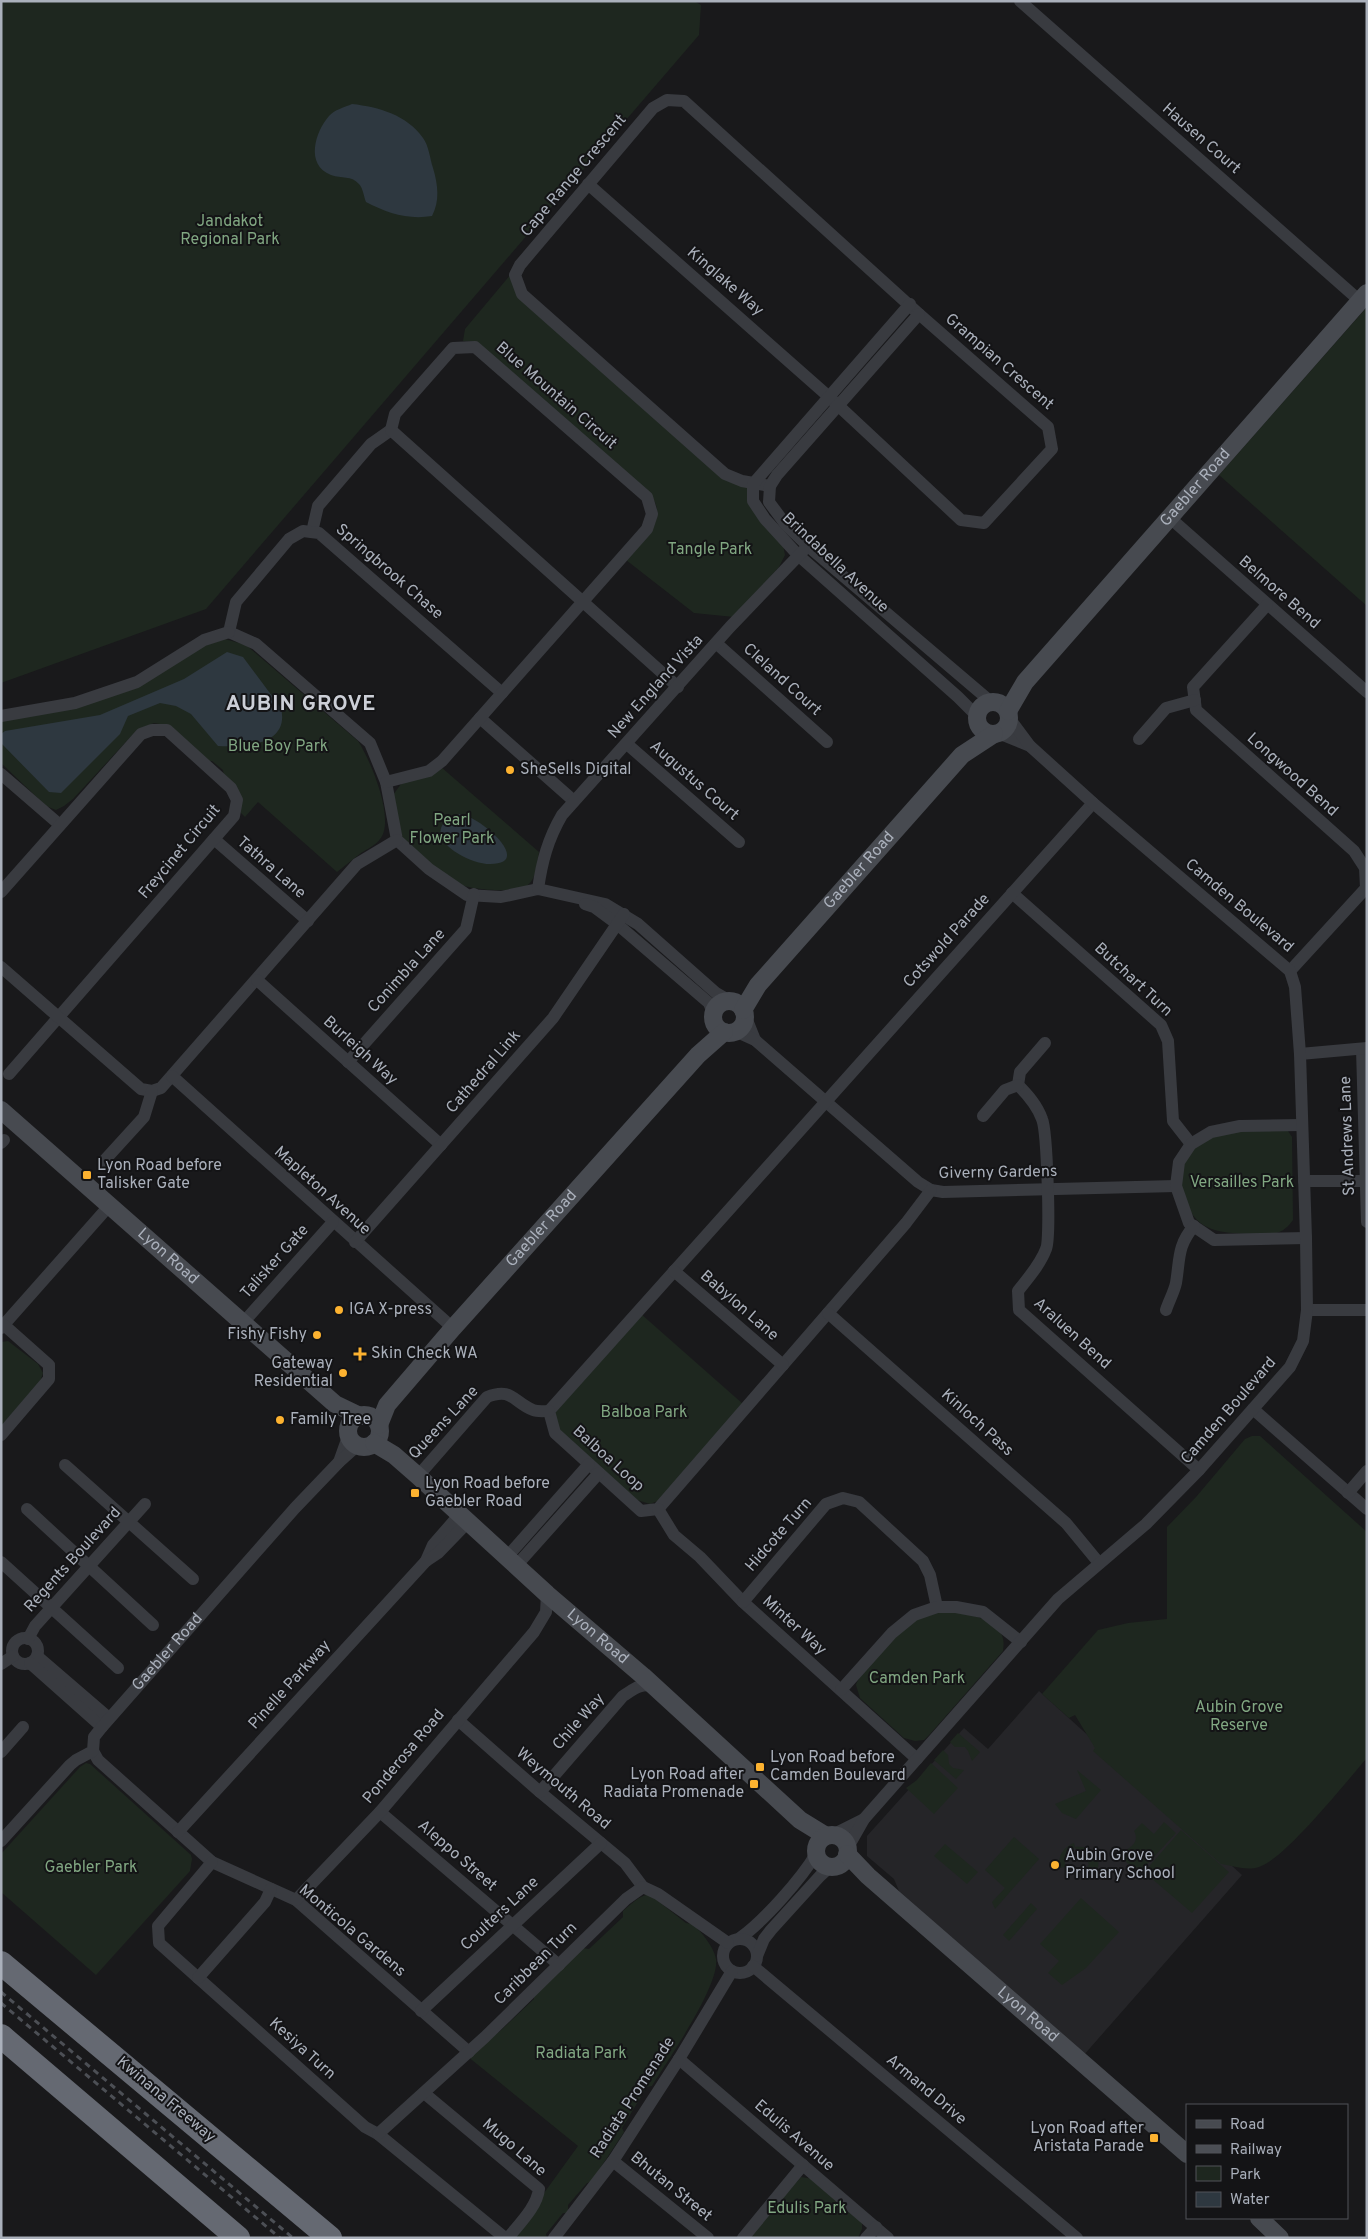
<svg xmlns="http://www.w3.org/2000/svg" width="1368" height="2239" font-family="Overpass,sans-serif">
<rect width="100%" height="100%" fill="#19191b"/>
<!-- built -->
<polygon fill="#252528" points="1039,1691 1242,1875 1083,2056 899,1891 894,1879 867,1856 867,1836 964,1728 988,1749"/>
<!-- green -->
<g fill="#1e271f">
<polygon points="1,1 694,1 701,5 699,35 206,609 1,683"/>
<path d="M511 274 520 296 724 476 750 486 783 545 785 555 779 567 734 617 694 613 626 560C643 540 669 521 651 495L476 342 463 341 465 329Z"/>
<polygon points="1367,307 1367,606 1219,475"/>
<path d="M225 639 246 645 358 741C370 759 396 820 380 839 376 845 367 849 361 853 353 859 345 866 337 872L258 802 245 817 241 813 224 777 223 770 212 761 207 762 165 725 154 723 137 730 73 799 64 806 56 810 46 806 1 763V721L127 691 200 647Z"/>
<path d="M441 767 539 852C537 863 537 877 528 885 517 894 469 890 456 883 439 872 423 857 407 844L402 836 393 795 401 784Z"/>
<path d="M1281 1128 1288 1131 1292 1137 1293 1220C1282 1236 1272 1234 1254 1234 1238 1233 1219 1234 1205 1226 1186 1216 1173 1178 1184 1159 1190 1149 1205 1137 1217 1134 1237 1129 1261 1130 1281 1128Z"/>
<polygon points="641,1314 743,1404 660,1500 650,1504 637,1500 559,1430 555,1413"/>
<polygon points="8,1341 38,1364 43,1373 40,1382 1,1427 1,1342"/>
<path d="M1252 1436H1260L1367 1532V1758C1346 1782 1284 1860 1259 1867 1246 1871 1234 1866 1221 1864L1093 1751 1095 1748 1075 1715 1069 1718 1042 1694 1098 1630 1128 1623 1167 1619V1527L1196 1497 1245 1439Z"/>
<path d="M947 1611C970 1614 1010 1620 1003 1651L930 1734 924 1740 915 1741 904 1738 860 1698 856 1685C863 1667 907 1619 927 1613 933 1612 941 1612 947 1611Z"/>
<polygon points="958,1733 980,1752 972,1761 968,1751 965,1747 955,1747 950,1742"/>
<polygon points="943,1750 948,1755 949,1764 953,1768 964,1770 956,1779 934,1760"/>
<polygon points="86,1763 90,1764 191,1855 192,1859 190,1871 96,1975 1,1892 1,1854 80,1767"/>
<polygon points="931,1763 958,1788 934,1814 906,1788 917,1780"/>
<polygon points="1077,1770 1101,1790 1076,1819 1062,1813 1055,1804 1086,1791"/>
<path d="M1164 1822 1176 1833 1142 1870 1127 1863 1120 1850H1126C1134 1846 1139 1839 1134 1831L1142 1823 1154 1834Z"/>
<polygon points="1181,1830 1229,1872 1192,1913 1144,1872"/>
<polygon points="1014,1837 1039,1859 995,1909 992,1902 1005,1888 985,1870"/>
<path d="M1074 1843 1075 1847C1097 1844 1108 1869 1088 1879L1084 1870 1089 1865 1086 1857 1079 1856 1075 1847 1065 1858V1867L1059 1868C1058 1856 1063 1847 1074 1843Z"/>
<polygon points="945,1844 978,1872 967,1884 934,1856"/>
<path d="M649 1894 686 1923 693 1924C702 1933 714 1947 716 1959 720 1986 667 2061 652 2086L647 2087 622 2128 624 2132 591 2182 587 2183 568 2205V2213H563L546 2234 547 2238H515L518 2229 578 2146 467 2056 499 2032 534 1999V1993L583 1948 589 1949 623 1917V1911C632 1903 638 1897 649 1894Z"/>
<polygon points="1081,1898 1119,1932 1086,1968 1062,1985 1048,1973 1059,1961 1040,1944"/>
<polygon points="1031,1903 1037,1909 1009,1941 1003,1935"/>
<polygon points="801,2177 814,2179 862,2222 862,2229 858,2238 747,2238"/>
</g>
<!-- water -->
<g fill="#2e3840">
<path d="M352 104C379 107 407 115 423 138 429 146 430 159 433 168 438 185 440 201 432 216 408 220 387 213 366 202 364 197 363 188 359 184 351 175 342 179 331 175 305 165 315 132 329 116 334 110 345 107 352 104Z"/>
<path d="M227 652 243 657 281 708C290 746 244 747 218 746L191 714 176 706 160 703 128 716 120 734 61 793 49 792 1 743V734L5 731 100 715 184 679Z"/>
<path d="M459 814C479 815 535 864 490 864 464 864 413 831 459 814Z"/>
</g>
<g fill="none" stroke-linecap="round" stroke-linejoin="round">
<!-- street -->
<g stroke="#393b40" stroke-width="12">
<polyline points="1020,1 1360,301"/>
<polyline points="588,184 828,396 961,520 984,523 1052,449 1048,427 919,314 684,101 667,100 653,108 520,265 515,275 522,294 725,474 742,481 770,486"/>
<polyline points="910,304 753,484 753,501 765,519 798,555 958,697 976,715"/>
<polyline points="919,314 777,475 770,486 769,502 786,525 809,547 990,701"/>
<polyline points="1169,517 1367,692"/>
<polyline points="312,532 318,506 371,444 391,430"/>
<polyline points="1267,605 1193,687 1196,710 1354,851 1365,868 1366,888 1290,971"/>
<polyline points="229,632 256,644 370,743 386,782 397,840 429,869 467,895 501,897 538,889 605,904 638,924 716,993 730,1001"/>
<polyline points="229,632 236,602 289,539 303,531 319,533 502,693"/>
<polyline points="716,643 827,742"/>
<polyline points="1,716 75,703 137,682 204,640 229,632"/>
<polyline points="480,718 574,801"/>
<polyline points="998,733 1030,746"/>
<polyline points="1139,739 1166,708 1195,700"/>
<polyline points="627,744 739,842"/>
<polyline points="1,774 60,825"/>
<polyline points="386,782 429,771 442,761 647,529 652,514 647,497 475,347 453,348 395,414 391,430 678,687"/>
<polyline points="214,839 308,921"/>
<path d="M538 889C542 861 548 839 562 815L730 627 803 551"/>
<polyline points="1,892 141,734 152,730 167,730 231,788 237,800 234,816 9,1074"/>
<polyline points="1012,893 1161,1025 1168,1041 1173,1121 1191,1144"/>
<polyline points="585,904 594,907 617,924 709,1003 713,1013"/>
<polyline points="1,967 141,1089 152,1091 161,1088 357,864 397,840"/>
<polyline points="257,980 441,1145"/>
<polyline points="745,1015 755,1040"/>
<polyline points="735,1031 755,1040 918,1182 931,1190 943,1192 1176,1186"/>
<polyline points="1362,1049 1367,1222"/>
<polyline points="1300,1054 1367,1048"/>
<polyline points="348,1062 466,929 474,894"/>
<polyline points="172,1076 453,1328"/>
<path d="M1018 1085C1028 1095 1037 1105 1042 1119 1047 1131 1051 1239 1046 1249 1040 1265 1028 1278 1018 1291L1019 1310 1199 1470"/>
<polyline points="1018,1085 1020,1072 1045,1043"/>
<polyline points="983,1116 1005,1090 1018,1085"/>
<polyline points="1301,1125 1240,1126 1211,1132 1191,1144 1179,1162 1176,1186 1189,1223 1214,1240 1306,1238"/>
<polyline points="1,1143 4,1140"/>
<polyline points="103,1162 144,1117 152,1091"/>
<polyline points="1304,1181 1367,1181"/>
<polyline points="931,1190 906,1223 658,1509 641,1511 555,1433 549,1411 1093,803"/>
<polyline points="355,1242 553,1018 624,914"/>
<polyline points="674,1271 783,1365"/>
<path d="M1166 1310C1169 1301 1174 1292 1176 1283 1180 1259 1177 1246 1194 1226"/>
<polyline points="1307,1310 1367,1310"/>
<polyline points="828,1313 1066,1523 1099,1563"/>
<polyline points="242,1324 333,1222"/>
<polyline points="1,1328 109,1206"/>
<polyline points="1253,1409 1367,1509"/>
<polyline points="1,1435 49,1379 49,1365 4,1325"/>
<polyline points="339,1462 349,1434"/>
<polyline points="65,1465 193,1579"/>
<path d="M418 1476 487 1397C512 1387 513 1402 533 1410 538 1412 544 1411 549 1411"/>
<polyline points="1348,1493 1367,1471"/>
<polyline points="27,1509 153,1625"/>
<polyline points="658,1509 674,1535 700,1557 743,1602 917,1759"/>
<polyline points="507,1557 589,1464"/>
<polyline points="426,1561 433,1545 460,1514"/>
<polyline points="1,1562 118,1668"/>
<polyline points="516,1566 599,1473"/>
<polyline points="743,1602 826,1504 843,1498 859,1502 923,1561 930,1575 937,1607"/>
<circle cx="25" cy="1651" r="13"/>
<polyline points="28,1639 35,1626 145,1504"/>
<polyline points="37,1656 109,1718"/>
<polyline points="30,1663 102,1727"/>
<polyline points="1,1664 13,1656"/>
<polyline points="841,1690 892,1633 914,1615 937,1607 956,1607 983,1612 1021,1642"/>
<polyline points="458,1720 540,1792 625,1863 643,1887"/>
<polyline points="93,1751 98,1760 212,1862 296,1900 469,2052"/>
<polyline points="1,1752 23,1727"/>
<path d="M540 1792 623 1696C634 1689 640 1683 654 1686"/>
<polyline points="380,1812 559,1965"/>
<polyline points="178,1832 426,1561 438,1553 468,1522"/>
<polyline points="832,1835 864,1819"/>
<path id="s1" d="M1 1841 70 1765 76 1760 93 1751 94 1737 102 1727 295 1508 339 1462 358 1445"/>
<polyline points="847,1849 864,1819 1058,1599 1146,1524 1199,1470 1290,1367 1303,1341 1307,1310 1306,1238 1300,1054 1295,987 1290,971 1093,803 1030,746 1009,718"/>
<polyline points="212,1862 158,1926 159,1943 365,2127 378,2134 505,2238"/>
<polyline points="296,1900 380,1812 534,1632 546,1612 547,1594"/>
<path d="M740 1938C764 1921 801 1879 816 1854"/>
<circle cx="740" cy="1956" r="17"/>
<polyline points="757,1956 764,1939 771,1930 820,1876 831,1866"/>
<polyline points="753,1966 1077,2238"/>
<polyline points="198,1978 265,1902 271,1889"/>
<polyline points="421,2011 601,1843"/>
<polyline points="679,2059 888,2238"/>
<path d="M424 2093 539 2189C537 2207 519 2224 508 2238"/>
<polyline points="378,2134 485,2037 626,1899 643,1887 658,1894 728,1943"/>
<polyline points="613,2161 708,2238"/>
<polyline points="554,2238 613,2161 679,2059 732,1971"/>
<polyline points="743,2238 803,2165"/>
<polyline points="866,2238 876,2227"/>
</g>
<!-- secondary -->
<g stroke="#474a50" stroke-width="18">
<circle cx="993" cy="718" r="16"/>
<path id="s2" d="M1008 711 1025 682 1367 293"/>
<circle cx="729" cy="1017" r="16"/>
<path id="s3" d="M743 1010 758 985 962 755 994 734"/>
<path id="s4" d="M1 1110 335 1404 360 1416"/>
<circle cx="364" cy="1431" r="16"/>
<path id="s5" d="M379 1425 387 1405 453 1328 698 1055 724 1032"/>
<path id="s6" d="M374 1443 394 1455 418 1476 547 1594 643 1676 800 1820 826 1836"/>
<circle cx="832" cy="1851" r="16"/>
<path id="s7" d="M847 1854 868 1876 1187 2154"/>
<polyline points="1259,2218 1280,2238"/>
</g>
<!-- highway -->
<g stroke="#656972" stroke-width="24">
<polyline points="1,1963 330,2238"/>
<polyline points="1,2036 238,2238"/>
</g>
<!-- rail -->
<g stroke="#4c4f55" stroke-width="3" stroke-dasharray="6 5" stroke-linecap="butt">
<polyline points="1,1992 293,2238"/>
<polyline points="1,2003 280,2238"/>
</g>
</g>
<!-- markers -->
<g fill="#fcb230" stroke="#141416" stroke-width="2">
<circle cx="510" cy="770" r="5"/>
<rect x="82" y="1170" width="10" height="10" rx="2.5"/>
<circle cx="339" cy="1310" r="5"/>
<circle cx="317" cy="1335" r="5"/>
<path d="M357.5 1346.5h5v5h5v5h-5v5h-5v-5h-5v-5h5z"/>
<circle cx="343" cy="1373" r="5"/>
<circle cx="280" cy="1420" r="5"/>
<rect x="410" y="1488" width="10" height="10" rx="2.5"/>
<rect x="755" y="1762" width="10" height="10" rx="2.5"/>
<rect x="749" y="1779" width="10" height="10" rx="2.5"/>
<circle cx="1055" cy="1865" r="5"/>
<rect x="1149" y="2133" width="10" height="10" rx="2.5"/>
</g>
<g text-anchor="middle" dominant-baseline="central" stroke-width="4" stroke-linejoin="round" paint-order="stroke">
<!-- street labels -->
<g font-size="16" fill="#aab0bb" stroke="#141416">
<text transform="translate(1201 139) rotate(41)">Hausen Court</text>
<text transform="translate(574 176) rotate(-50)">Cape Range Crescent</text>
<text transform="translate(725 282) rotate(41)">Kinglake Way</text>
<text transform="translate(999 362) rotate(41)">Grampian Crescent</text>
<text transform="translate(556 396) rotate(41)">Blue Mountain Circuit</text>
<text stroke="none"><textPath href="#s2" startOffset="292">Gaebler Road</textPath></text>
<text transform="translate(835 563) rotate(43)">Brindabella Avenue</text>
<text transform="translate(389 572) rotate(41)">Springbrook Chase</text>
<text transform="translate(1279 593) rotate(41)">Belmore Bend</text>
<text transform="translate(782 680) rotate(42)">Cleland Court</text>
<text transform="translate(656 687) rotate(-48)">New England Vista</text>
<text transform="translate(1292 775) rotate(42)">Longwood Bend</text>
<text transform="translate(694 781) rotate(41)">Augustus Court</text>
<text transform="translate(180 852) rotate(-50)">Freycinet Circuit</text>
<text transform="translate(271 868) rotate(41)">Tathra Lane</text>
<text stroke="none"><textPath href="#s3" startOffset="182">Gaebler Road</textPath></text>
<text transform="translate(1239 906) rotate(40)">Camden Boulevard</text>
<text transform="translate(947 941) rotate(-48)">Cotswold Parade</text>
<text transform="translate(407 971) rotate(-48)">Conimbla Lane</text>
<text transform="translate(1133 980) rotate(43)">Butchart Turn</text>
<text transform="translate(360 1051) rotate(42)">Burleigh Way</text>
<text transform="translate(484 1072) rotate(-49)">Cathedral Link</text>
<text transform="translate(1348 1136) rotate(-92)">St Andrews Lane</text>
<text transform="translate(998 1173) rotate(-1)">Giverny Gardens</text>
<text transform="translate(322 1191) rotate(42)">Mapleton Avenue</text>
<text stroke="none"><textPath href="#s5" startOffset="256">Gaebler Road</textPath></text>
<text stroke="none"><textPath href="#s4" startOffset="222">Lyon Road</textPath></text>
<text transform="translate(275 1262) rotate(-48)">Talisker Gate</text>
<text transform="translate(739 1306) rotate(41)">Babylon Lane</text>
<text transform="translate(1072 1334) rotate(42)">Araluen Bend</text>
<text transform="translate(1229 1411) rotate(-49)">Camden Boulevard</text>
<text transform="translate(444 1423) rotate(-47)">Queens Lane</text>
<text transform="translate(977 1423) rotate(42)">Kinloch Pass</text>
<text transform="translate(608 1459) rotate(42)">Balboa Loop</text>
<text transform="translate(779 1535) rotate(-49)">Hidcote Turn</text>
<text transform="translate(73 1560) rotate(-48)">Regents Boulevard</text>
<text transform="translate(794 1626) rotate(42)">Minter Way</text>
<text stroke="none"><textPath href="#s6" startOffset="296">Lyon Road</textPath></text>
<text stroke="none"><textPath href="#s1" startOffset="256">Gaebler Road</textPath></text>
<text transform="translate(290 1685) rotate(-48)">Pinelle Parkway</text>
<text transform="translate(579 1722) rotate(-49)">Chile Way</text>
<text transform="translate(404 1757) rotate(-50)">Ponderosa Road</text>
<text transform="translate(563 1789) rotate(40)">Weymouth Road</text>
<text transform="translate(457 1856) rotate(41)">Aleppo Street</text>
<text transform="translate(500 1914) rotate(-43)">Coulters Lane</text>
<text transform="translate(352 1931) rotate(40)">Monticola Gardens</text>
<text transform="translate(536 1964) rotate(-45)">Caribbean Turn</text>
<text stroke="none"><textPath href="#s7" startOffset="242">Lyon Road</textPath></text>
<text transform="translate(302 2049) rotate(42)">Kesiya Turn</text>
<text transform="translate(926 2090) rotate(40)">Armand Drive</text>
<text transform="translate(633 2098) rotate(-57)">Radiata Promenade</text>
<text transform="translate(166 2100) rotate(40)">Kwinana Freeway</text>
<text transform="translate(794 2136) rotate(41)">Edulis Avenue</text>
<text transform="translate(514 2148) rotate(41)">Mugo Lane</text>
<text transform="translate(671 2187) rotate(39)">Bhutan Street</text>
</g>
<!-- park labels -->
<g font-size="16" fill="#81a782" stroke="#141416">
<text x="230" y="222">Jandakot<tspan x="230" dy="18">Regional Park</tspan></text>
<text x="710" y="550">Tangle Park</text>
<text x="278" y="747">Blue Boy Park</text>
<text x="452" y="821">Pearl<tspan x="452" dy="18">Flower Park</tspan></text>
<text x="1242" y="1183">Versailles Park</text>
<text x="644" y="1413">Balboa Park</text>
<text x="917" y="1679">Camden Park</text>
<text x="1239" y="1708">Aubin Grove<tspan x="1239" dy="18">Reserve</tspan></text>
<text x="91" y="1868">Gaebler Park</text>
<text x="581" y="2054">Radiata Park</text>
<text x="807" y="2209">Edulis Park</text>
</g>
<!-- poi labels -->
<g font-size="16" fill="#aab0bb" stroke="#141416" text-anchor="start">
<text x="520" y="770">SheSells Digital</text>
<text x="97" y="1166">Lyon Road before<tspan x="97" dy="18">Talisker Gate</tspan></text>
<text x="349" y="1310">IGA X-press</text>
<text x="307" y="1335" text-anchor="end">Fishy Fishy</text>
<text x="371" y="1354">Skin Check WA</text>
<text x="333" y="1364" text-anchor="end">Gateway<tspan x="333" dy="18">Residential</tspan></text>
<text x="290" y="1420">Family Tree</text>
<text x="425" y="1484">Lyon Road before<tspan x="425" dy="18">Gaebler Road</tspan></text>
<text x="770" y="1758">Lyon Road before<tspan x="770" dy="18">Camden Boulevard</tspan></text>
<text x="744" y="1775" text-anchor="end">Lyon Road after<tspan x="744" dy="18">Radiata Promenade</tspan></text>
<text x="1065" y="1856">Aubin Grove<tspan x="1065" dy="18">Primary School</tspan></text>
<text x="1144" y="2129" text-anchor="end">Lyon Road after<tspan x="1144" dy="18">Aristata Parade</tspan></text>
</g>
<!-- district labels -->
<g font-size="21" font-weight="bold" letter-spacing="1" fill="#cccfd7" stroke="#141416">
<text x="301" y="704">AUBIN GROVE</text>
</g>
</g>
<!-- border -->
<rect width="1368" height="2239" fill="none" stroke="#aab0bb" stroke-width="5"/>
<!-- legend -->
<rect x="1186" y="2104" width="162" height="115" fill="#141416" stroke="#505258"/>
<rect x="1196" y="2120" width="25" height="8" fill="#474a50" stroke="#505258"/>
<text x="1230" y="2129" font-size="15" fill="#aab0bb">Road</text>
<rect x="1196" y="2145" width="25" height="8" fill="#4c4f55" stroke="#505258"/>
<text x="1230" y="2154" font-size="15" fill="#aab0bb">Railway</text>
<rect x="1196" y="2166" width="25" height="15" fill="#1e271f" stroke="#505258"/>
<text x="1230" y="2179" font-size="15" fill="#aab0bb">Park</text>
<rect x="1196" y="2192" width="25" height="15" fill="#2e3840" stroke="#505258"/>
<text x="1230" y="2204" font-size="15" fill="#aab0bb">Water</text>
</svg>
